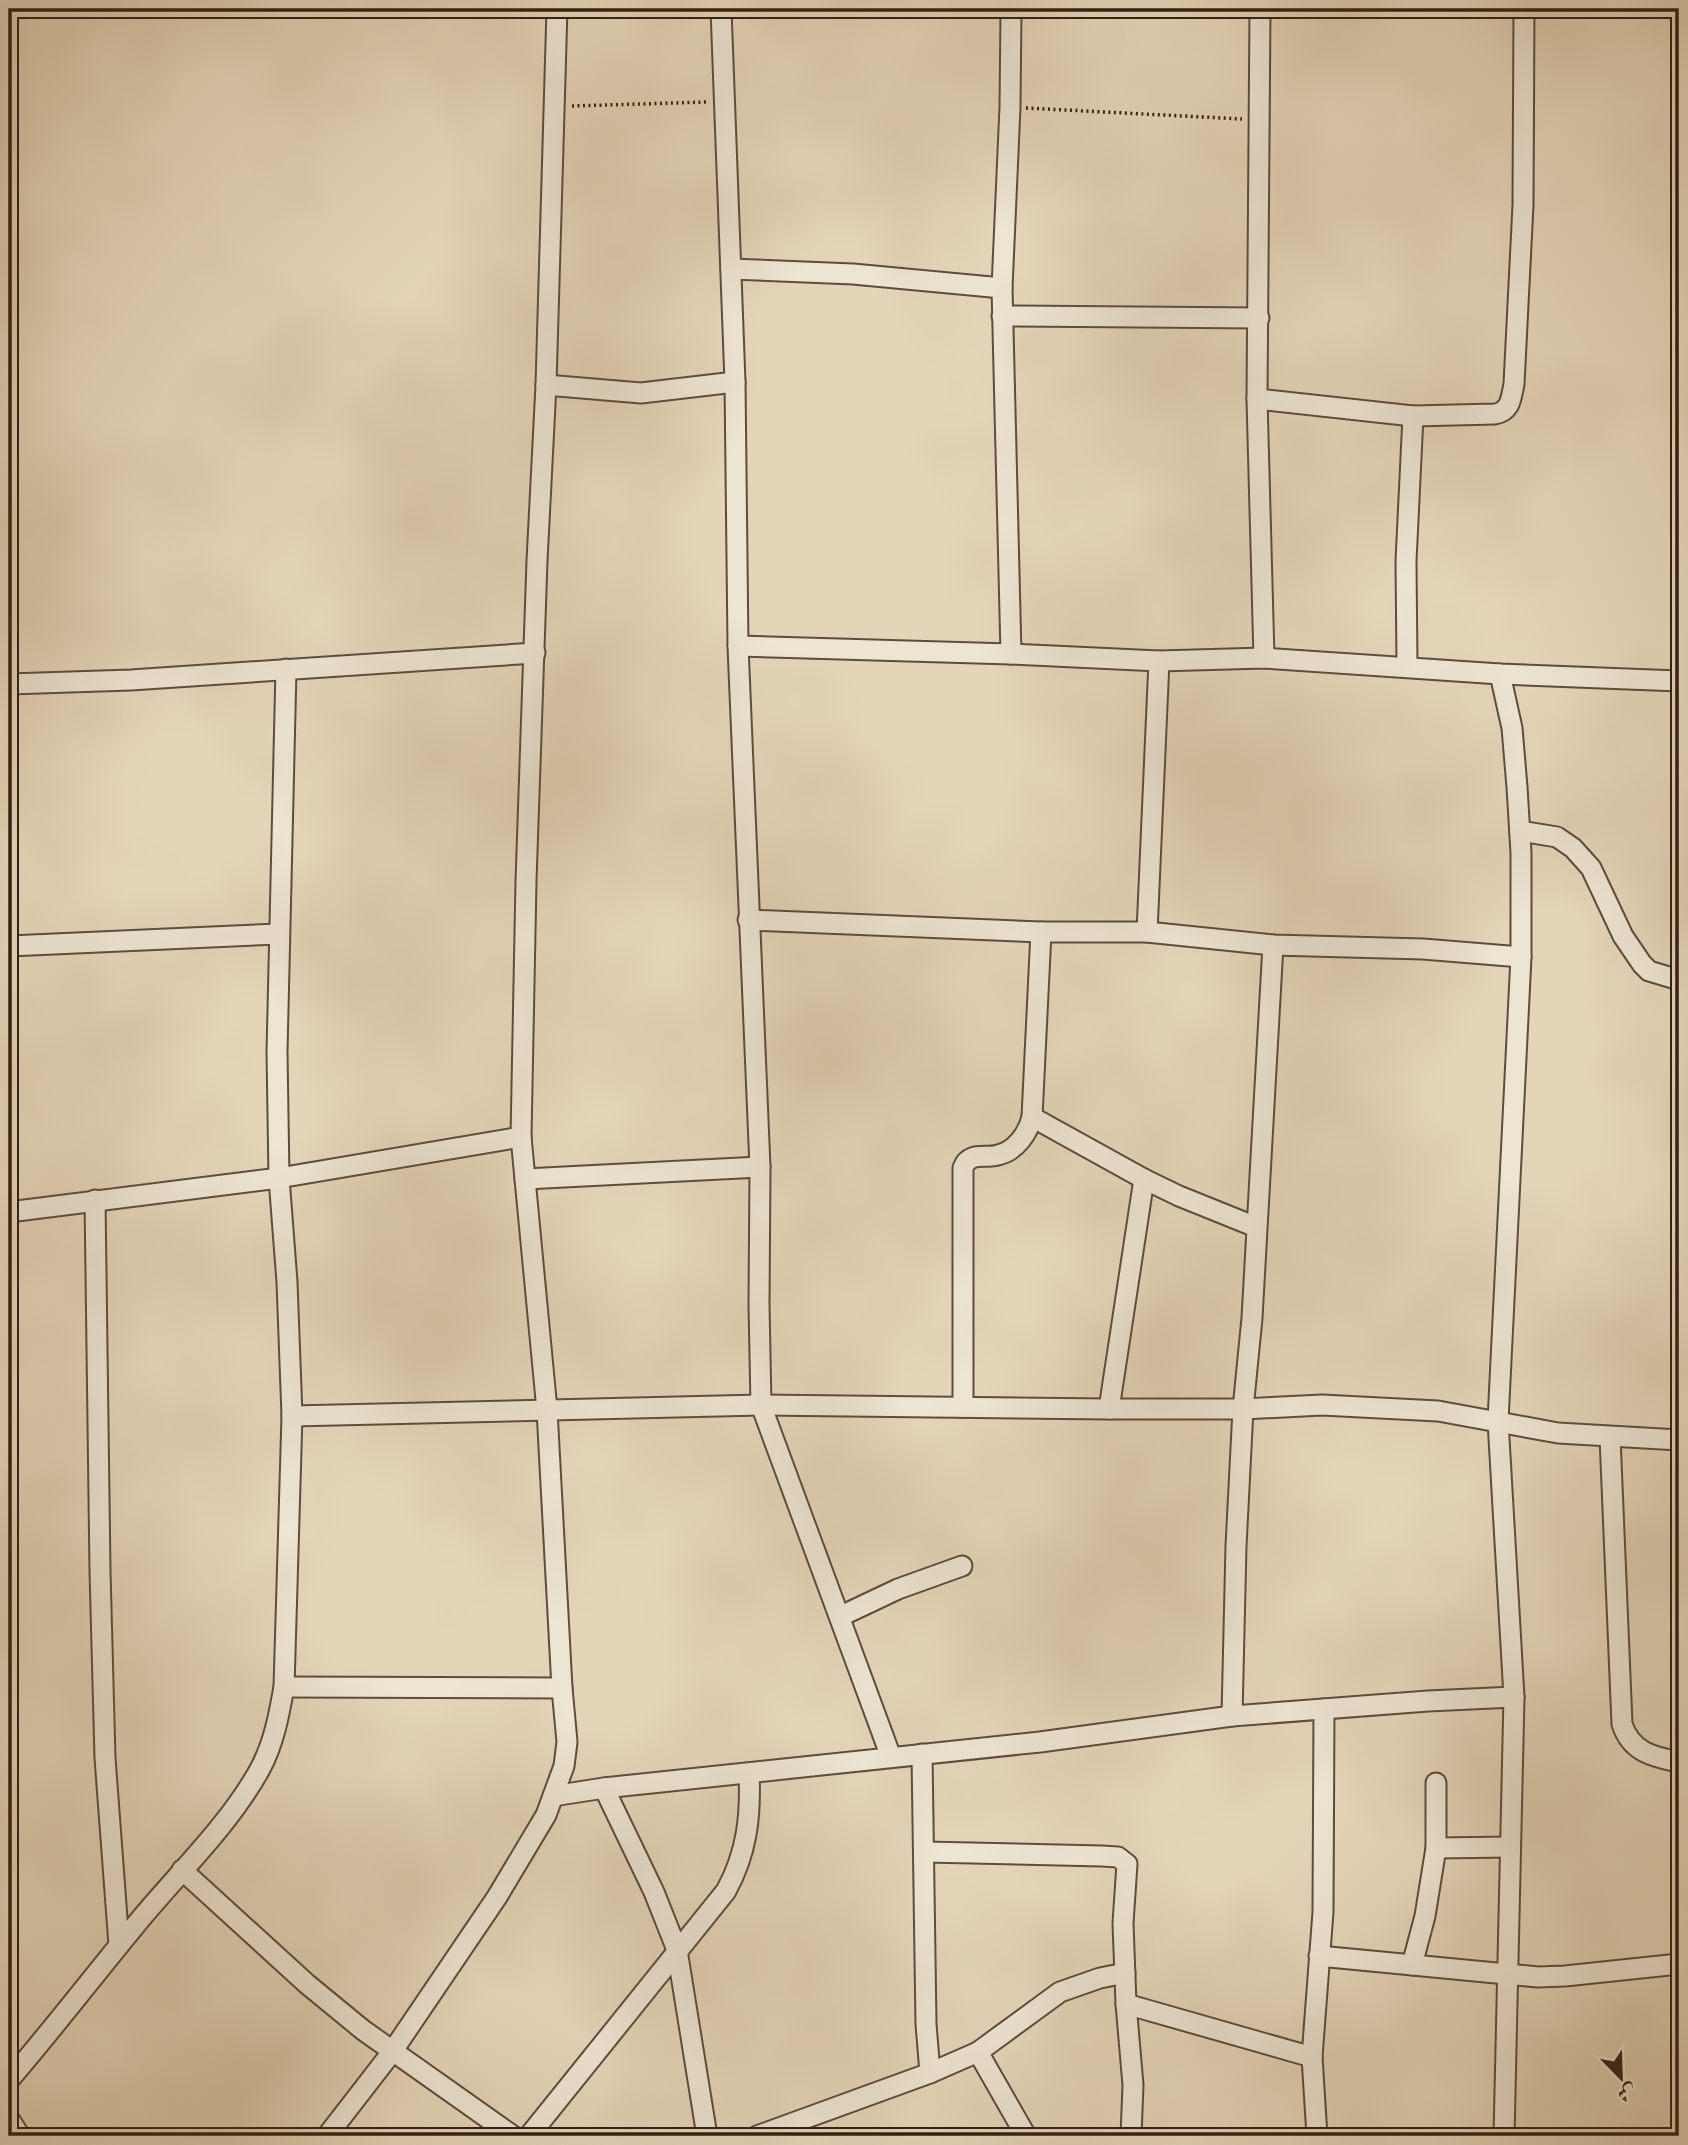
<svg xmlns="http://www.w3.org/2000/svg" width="1688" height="2145" font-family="'Libre Bodoni',Amiri,serif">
<rect width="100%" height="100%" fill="#e4d5b9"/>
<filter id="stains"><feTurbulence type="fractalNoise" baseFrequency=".00286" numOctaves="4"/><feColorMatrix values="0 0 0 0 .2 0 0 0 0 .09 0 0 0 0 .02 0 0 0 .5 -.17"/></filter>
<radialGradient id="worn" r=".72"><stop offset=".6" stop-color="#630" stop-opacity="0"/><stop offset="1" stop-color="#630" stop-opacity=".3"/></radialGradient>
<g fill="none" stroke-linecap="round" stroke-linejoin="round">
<defs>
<g id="street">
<polyline points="721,9 735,382 738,646 760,1167 759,1305 761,1405 891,1757"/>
<polyline points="1011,9 1010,107 1002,288 1011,654"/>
<polyline points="1260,9 1257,399 1264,658"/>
<polyline points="731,269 853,274 1002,288"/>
<polyline points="1002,316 1259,318"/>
<polyline points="546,385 641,393 735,382"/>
<path d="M1257 399 1413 416 1495 414C1511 411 1511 398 1514 384L1523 205 1524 9"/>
<polyline points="738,646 1011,654 1159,661 1264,658 1500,674 1679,681"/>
<polyline points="1407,666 1406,561 1413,416"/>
<polyline points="1500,674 1512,728 1517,787 1521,853 1521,957 1498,1421 1514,1697 1504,2136"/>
<polyline points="9,684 131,680 535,653"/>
<polyline points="1520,831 1557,837 1573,848 1591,868 1623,936 1642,964 1649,971 1679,980"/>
<polyline points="748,920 1041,932 1147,932 1273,945 1423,949 1521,957"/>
<polyline points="1147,932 1159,661"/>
<polyline points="9,946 279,934"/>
<polyline points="1032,1117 1144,1179 1179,1196 1256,1227"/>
<polyline points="525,1179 760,1167"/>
<polyline points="95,1200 100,1571 105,1758 119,1945"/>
<polyline points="9,1212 279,1178 521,1137"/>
<path d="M963 1407V1168C969 1151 985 1159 998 1155 1016 1151 1028 1133 1032 1117L1041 932"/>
<polyline points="1109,1409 1144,1179"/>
<polyline points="292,1416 761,1405 1109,1409 1243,1409 1322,1405 1438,1411 1558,1433 1679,1440"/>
<path d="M1610 1437 1622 1724C1631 1752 1653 1757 1679 1762"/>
<polyline points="841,1616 898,1589 962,1566"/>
<polyline points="284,1687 562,1688"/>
<polyline points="1232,1716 1236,1546 1243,1409 1252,1318 1273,945"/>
<polyline points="922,1754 926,2024 930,2073"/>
<polyline points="604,1788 1040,1742 1232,1716 1428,1701 1514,1697"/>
<polyline points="553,1796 604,1788 654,1892 677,1950 707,2136"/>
<polyline points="1436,1848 1510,1847"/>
<polyline points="925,1852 1102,1856 1118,1857 1127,1864 1123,1923 1126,2004 1133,2085 1131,2136"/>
<polyline points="182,1870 307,1984 363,2030 513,2136"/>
<polyline points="1319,1956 1538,1977 1565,1976 1679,1964"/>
<polyline points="1412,1965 1425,1916 1436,1848 1436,1783"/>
<polyline points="1126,2004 1312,2057"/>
<polyline points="978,2052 1026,2136"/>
<path d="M9 2080C52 2030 92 1978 134 1927 176 1875 228 1827 260 1769 274 1743 279 1715 284 1687L292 1416 287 1282 279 1178 277 1052 286 669"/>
<polyline points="9,2119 20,2136"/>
<polyline points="327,2136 392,2052 497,1897 546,1815 564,1766 567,1742 562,1688 547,1410 521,1137 526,881 537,561 546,385 557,9"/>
<path d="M529 2136 726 1891C747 1853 751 1816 749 1773"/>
<polyline points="757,2136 930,2073 978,2052 1060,1992 1100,1978 1125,1973"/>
<polyline points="1317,2136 1312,2057 1323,1912 1324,1709"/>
</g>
</defs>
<!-- street casing -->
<use href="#street" stroke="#5e4c3e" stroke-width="23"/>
<!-- path -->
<g stroke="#321f15" stroke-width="3.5" stroke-dasharray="2 3.5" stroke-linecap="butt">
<polyline points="572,106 707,102"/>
<polyline points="1026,108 1242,119"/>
</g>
<!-- street -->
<use href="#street" stroke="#ede4d2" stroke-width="19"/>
</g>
<!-- margin -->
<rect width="1688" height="2145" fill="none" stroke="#e4d5b9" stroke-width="35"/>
<rect x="10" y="10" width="1667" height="2124" fill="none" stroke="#321f15" stroke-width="3.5"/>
<rect x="18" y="18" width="1653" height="2110" fill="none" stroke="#321f15" stroke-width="2"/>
<!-- north arrow -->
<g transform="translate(1621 2078) rotate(157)" stroke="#ede4d2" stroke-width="5" paint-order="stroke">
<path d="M0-5L12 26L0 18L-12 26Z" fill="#321f15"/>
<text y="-10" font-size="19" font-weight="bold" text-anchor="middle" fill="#321f15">ش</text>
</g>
<rect width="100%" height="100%" filter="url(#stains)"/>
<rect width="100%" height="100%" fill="url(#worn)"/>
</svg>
